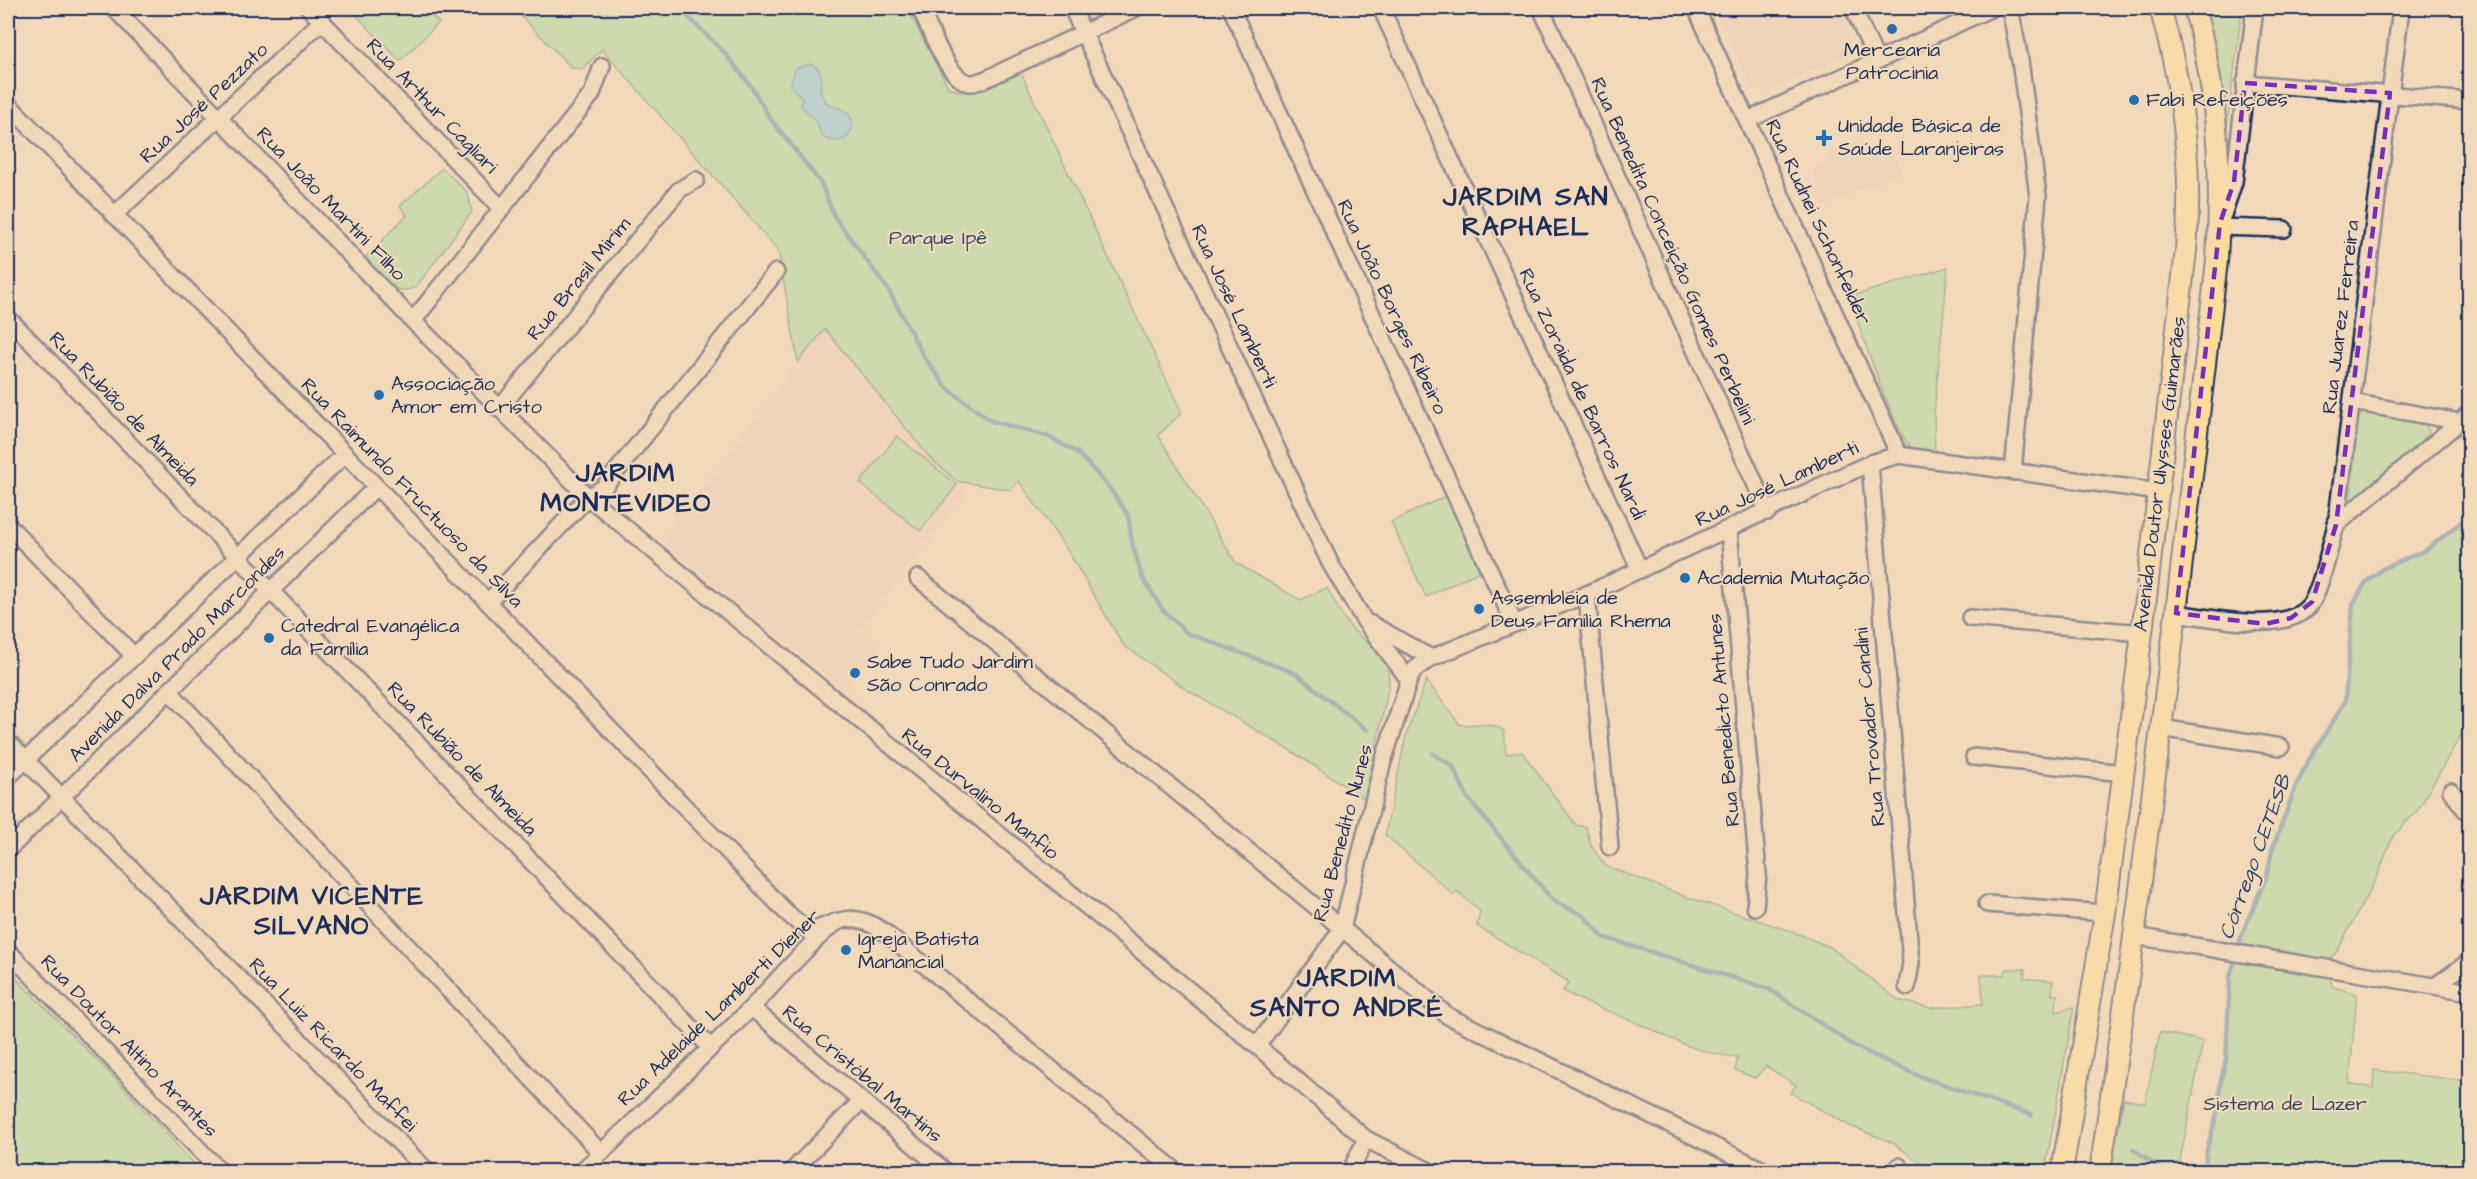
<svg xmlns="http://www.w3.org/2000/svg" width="2477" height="1179" font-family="'Architects Daughter',sans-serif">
<rect width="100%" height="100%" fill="#f2d9b9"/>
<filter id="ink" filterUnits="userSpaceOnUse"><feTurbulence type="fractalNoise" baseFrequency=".0167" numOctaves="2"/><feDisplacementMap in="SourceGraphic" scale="12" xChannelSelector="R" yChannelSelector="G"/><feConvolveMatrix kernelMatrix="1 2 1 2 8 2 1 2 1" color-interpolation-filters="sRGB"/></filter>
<g filter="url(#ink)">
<!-- built -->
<g fill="#eeccbc">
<polygon points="1715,8 1838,8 1851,36 1847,54 1768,91 1752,89"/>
<polygon points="1858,142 1866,158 1892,148 1902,172 1823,206 1814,195 1820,189 1812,170 1829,162 1828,158 1832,157 1829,152 1833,149 1838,152"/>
<polygon points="825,328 899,423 968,489 860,630 880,646 845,691 662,541"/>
</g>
<!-- green -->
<g fill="#a2d99d" stroke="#5e847e" stroke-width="1.5">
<polygon points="361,8 424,8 439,23 400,61 355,14"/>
<path d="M513 8H907L948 87C972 101 996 83 1021 73L1182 413 1158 435 1236 563 1300 600 1327 588C1334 600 1340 614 1349 625 1367 647 1390 650 1389 685L1365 799 1288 749 1189 691 1123 645 1068 551 1019 481 1011 490 957 481 930 458 825 329 798 362 778 250 602 49 582 69 572 68Z"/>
<polygon points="2205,8 2242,8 2227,127 2224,126 2214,43"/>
<path d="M442 168 468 193 472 212 416 287C392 299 378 275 363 260L407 215 400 206Z"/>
<path d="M1948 267 1934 413 1935 453C1927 452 1918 452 1912 448 1896 438 1858 322 1849 297Z"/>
<polygon points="2363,411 2425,424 2430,433 2350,504 2358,419"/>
<polygon points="897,436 957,485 920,531 860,483"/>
<polygon points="1446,496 1480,571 1426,597 1391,522"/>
<polygon points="2469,515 2469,721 2418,810 2393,836 2377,877 2337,951 2328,962 2329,975 2333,987 2357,994 2349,1083 2373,1088 2374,1070 2466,1081 2465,1100 2470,1095 2469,1171 2205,1172 2207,1149 2219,1107 2220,1085 2226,1059 2230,976 2242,934 2267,875 2272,850 2296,786 2307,763 2345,702 2353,604 2366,582 2382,569 2426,550"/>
<path d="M1426 680 1460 725C1477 725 1490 721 1504 731L1506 754 1522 752 1576 825 1586 827 1591 846 1606 866 1687 897 1791 931 1830 947 1898 1000 1929 1008 1983 1004 1981 975H2004L2007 969H2025L2024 978 2053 981 2052 995H2057L2056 1012 2074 1007 2045 1171 1930 1170 1893 1143 1848 1125 1791 1093 1796 1085 1766 1066 1755 1078 1735 1070 1738 1057C1699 1055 1676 1040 1641 1025 1615 1013 1588 1005 1563 991L1569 982 1477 926 1480 911 1457 891 1454 895 1385 835 1406 736Z"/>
<polygon points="8,970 110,1073 201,1171 8,1171"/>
<polygon points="2160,1032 2203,1041 2179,1166 2181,1171 2166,1171 2161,1168 2160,1171 2110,1171 2124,1099 2145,1103"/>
</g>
<!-- water -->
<path fill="#82c8e3" stroke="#598bae" stroke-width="1.5" d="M810 64C827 70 818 81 821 93 822 97 827 103 830 106 867 109 854 154 823 137L815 120 801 106 802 98 790 86 796 68Z"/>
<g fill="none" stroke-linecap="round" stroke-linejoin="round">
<!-- stream -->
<g stroke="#598bae" stroke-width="4.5">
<polyline points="679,8 723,51 751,86 769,117 821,183 834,216 889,291 924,357 947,388 991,421 1047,436 1078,453 1108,486 1128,515 1132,543 1142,577 1163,610 1187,633 1295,673 1367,730"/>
<polyline points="1433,754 1452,765 1468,798 1538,883 1554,901 1584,916 1603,937 1769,989 1856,1047 1919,1076 2032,1115"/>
<polyline points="2133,1149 2166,1172"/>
<polyline points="2205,1172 2207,1149 2219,1107 2220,1085 2226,1059 2230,977 2242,934 2267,875 2272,850 2296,786 2307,763 2345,702 2353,604 2366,582 2382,569 2426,550 2470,515"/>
</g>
<defs>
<g id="minor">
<polyline points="114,8 413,321 588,497 1257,1046 1366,1139 1431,1172"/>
<polyline points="309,8 501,208"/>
<path d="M920 8C929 26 949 84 972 83 976 83 982 80 986 79L1136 8"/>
<polyline points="1072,8 1330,563 1364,620 1409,680"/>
<polyline points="1231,8 1514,623"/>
<polyline points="1381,8 1640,570"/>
<polyline points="1541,8 1768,512"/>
<polyline points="1696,8 1899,455"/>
<polyline points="1853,8 1877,61"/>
<polyline points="2010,8 2020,60 2038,196 2013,472"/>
<polyline points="2245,83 2470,101"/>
<polyline points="8,104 786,912 809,932 838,921"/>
<polyline points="1748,120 1992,8"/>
<polyline points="114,215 322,21"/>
<polyline points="2223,215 2234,182 2255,8"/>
<polyline points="2219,227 2284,229"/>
<polyline points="8,318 710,1047"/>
<polyline points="413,321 592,94 602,66"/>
<polyline points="2352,402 2460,422"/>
<polyline points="499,409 679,190 696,180"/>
<polyline points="1870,463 1911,963 1907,987"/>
<polyline points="8,525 134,656"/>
<polyline points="2336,525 2470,413"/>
<polyline points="1729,530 1758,874 1755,907"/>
<polyline points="918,578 1448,1016 1767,1172"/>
<polyline points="1587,594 1610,847"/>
<polyline points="488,602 588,497 603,488 776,272"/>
<path d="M2176 613C2210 617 2293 638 2313 600 2324 578 2329 549 2336 525L2401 8"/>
<polyline points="1970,618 2142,633"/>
<polyline points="1371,624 1431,658"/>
<polyline points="169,691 601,1153"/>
<polyline points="2161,728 2281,747"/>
<polyline points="8,742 428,1172"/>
<polyline points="1974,757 2123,773"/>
<polyline points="8,777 345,454"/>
<polyline points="2451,791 2470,816"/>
<polyline points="8,850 376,487"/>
<polyline points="1987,904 2105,913"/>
<polyline points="2135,936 2470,992"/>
<polyline points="8,951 221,1172"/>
<polyline points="2435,986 2470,961"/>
<polyline points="752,1008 946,1172"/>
<polyline points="1257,1046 1342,929 1382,765 1409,680 1415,669 1431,658 1587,594 1870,463 1899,455 2159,492"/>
<path d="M581 1172C638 1117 697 1063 752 1007 768 991 824 926 840 921 855 916 871 923 883 931L1177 1172"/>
<polyline points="791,1172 861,1101"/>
<polyline points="1350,1172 1366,1139"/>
<polyline points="1899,1172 1899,1166"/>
</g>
<g id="major">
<path d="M2062 1172 2105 913 2142 633 2186 250C2193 168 2183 87 2160 8"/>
<path d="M2100 1172 2131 959 2176 613 2217 261C2222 178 2218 88 2194 8"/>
</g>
</defs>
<!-- minor casing -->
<use href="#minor" stroke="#1b2f5e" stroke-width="20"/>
<!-- major casing -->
<use href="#major" stroke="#1b2f5e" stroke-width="24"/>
<!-- minor -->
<use href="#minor" stroke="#f2d9b9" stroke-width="15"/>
<!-- major -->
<use href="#major" stroke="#fedd96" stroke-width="20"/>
</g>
</g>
<!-- marked area -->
<path d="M0 0H2477V1179H0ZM2245 83 2390 93 2336 525 2312 602 2291 618 2265 624 2176 613 2220 223 2234 182Z" fill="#f2d9b9" fill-opacity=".55" fill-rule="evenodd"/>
<path fill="none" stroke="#7b2cbf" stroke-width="4.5" stroke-dasharray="12 8" stroke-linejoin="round" d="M2245 83 2390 93 2336 525 2312 602 2291 618 2265 624 2176 613 2220 223 2234 182Z"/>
<!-- markers -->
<g fill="#1f6fb2" stroke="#f2d9b9" stroke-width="2">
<circle cx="1892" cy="29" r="6"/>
<circle cx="2134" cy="100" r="6"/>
<path d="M1821 129h6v6h6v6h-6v6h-6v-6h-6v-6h6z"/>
<circle cx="379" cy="395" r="6"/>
<circle cx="1685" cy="578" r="6"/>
<circle cx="1479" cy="609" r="6"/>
<circle cx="269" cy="638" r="6"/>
<circle cx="855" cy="673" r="6"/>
<circle cx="846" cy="950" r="6"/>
</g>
<g text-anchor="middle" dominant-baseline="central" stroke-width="4.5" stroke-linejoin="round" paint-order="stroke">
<!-- poi labels -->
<g font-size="20" fill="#1b2f5e" stroke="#f2d9b9" text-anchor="start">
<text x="1892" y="50" text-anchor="middle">Mercearia<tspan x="1892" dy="23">Patrocinia</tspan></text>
<text x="2146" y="100">Fabi Refeições</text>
<text x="1838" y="126">Unidade Básica de<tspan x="1838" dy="23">Saúde Laranjeiras</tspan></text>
<text x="391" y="384">Associação<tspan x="391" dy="23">Amor em Cristo</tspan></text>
<text x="1697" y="578">Academia Mutação</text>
<text x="1491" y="598">Assembleia de<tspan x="1491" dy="23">Deus Família Rhema</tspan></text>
<text x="281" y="626">Catedral Evangélica<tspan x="281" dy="23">da Família</tspan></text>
<text x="867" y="662">Sabe Tudo Jardim<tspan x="867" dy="23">São Conrado</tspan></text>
<text x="858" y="939">Igreja Batista<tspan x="858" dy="23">Manancial</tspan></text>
</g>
<!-- street labels -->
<g font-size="20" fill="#1b2f5e" stroke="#f2d9b9">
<text transform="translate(204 103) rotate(-43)">Rua José Pezzato</text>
<text transform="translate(432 106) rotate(46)">Rua Arthur Cagliari</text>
<text transform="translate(331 204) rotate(46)">Rua João Martini Filho</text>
<text transform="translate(1818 222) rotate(65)">Rua Rudnei Schonfelder</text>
<text transform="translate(1673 251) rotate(66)">Rua Benedita Conceição Gomes Perbelini</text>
<text transform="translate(579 279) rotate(-51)">Rua Brasil Mirim</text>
<text transform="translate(1234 306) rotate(65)">Rua José Lamberti</text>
<text transform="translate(1392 307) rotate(65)">Rua João Borges Ribeiro</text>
<text transform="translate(2341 317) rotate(-83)">Rua Juarez Ferreira</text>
<text transform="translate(1582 394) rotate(65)">Rua Zoraida de Barros Nardi</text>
<text transform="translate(124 409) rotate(46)">Rua Rubião de Almeida</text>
<text transform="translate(2160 474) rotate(-83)">Avenida Doutor Ulysses Guimarães</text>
<text transform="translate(1777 484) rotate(-25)">Rua José Lamberti</text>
<text transform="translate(412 493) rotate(46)">Rua Raimundo Fructuoso da Silva</text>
<text transform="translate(177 654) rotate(-45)">Avenida Dalva Prado Marcondes</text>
<text transform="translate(1724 720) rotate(-95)">Rua Benedicto Antunes</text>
<text transform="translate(1870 727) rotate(-95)">Rua Trovador Candini</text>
<text transform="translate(462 759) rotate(46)">Rua Rubião de Almeida</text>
<text transform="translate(980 794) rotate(39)">Rua Durvalino Manfio</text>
<text transform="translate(1343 833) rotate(-75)">Rua Benedito Nunes</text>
<text transform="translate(719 1008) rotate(-44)">Rua Adelaide Lamberti Diener</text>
<text transform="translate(333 1045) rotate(46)">Rua Luiz Ricardo Maffei</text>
<text transform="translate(129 1046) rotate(46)">Rua Doutor Altino Arantes</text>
<text transform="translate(862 1074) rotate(40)">Rua Cristóbal Martins</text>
</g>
<!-- park labels -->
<g font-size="20" fill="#2f4867" stroke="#f2d9b9">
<text x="938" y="238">Parque Ipê</text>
<text x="2285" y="1104">Sistema de Lazer</text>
</g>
<!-- water labels -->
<g font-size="21" font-style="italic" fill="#2a4672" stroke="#f2d9b9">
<text transform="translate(2255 857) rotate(-70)">Córrego CETESB</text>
</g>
<!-- district labels -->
<g font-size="26" font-weight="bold" letter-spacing="1.5" fill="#1b2f5e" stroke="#f2d9b9">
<text x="1526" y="197">JARDIM SAN<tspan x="1526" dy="30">RAPHAEL</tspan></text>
<text x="626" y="473">JARDIM<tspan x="626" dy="30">MONTEVIDEO</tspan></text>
<text x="312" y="896">JARDIM VICENTE<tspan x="312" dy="30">SILVANO</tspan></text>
<text x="1347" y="978">JARDIM<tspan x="1347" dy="30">SANTO ANDRÉ</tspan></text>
</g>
</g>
<!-- margin -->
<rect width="2477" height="1179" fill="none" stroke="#f2d9b9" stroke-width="30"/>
<rect x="15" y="15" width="2447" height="1149" fill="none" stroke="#1b2f5e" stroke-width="2" filter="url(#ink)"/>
</svg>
